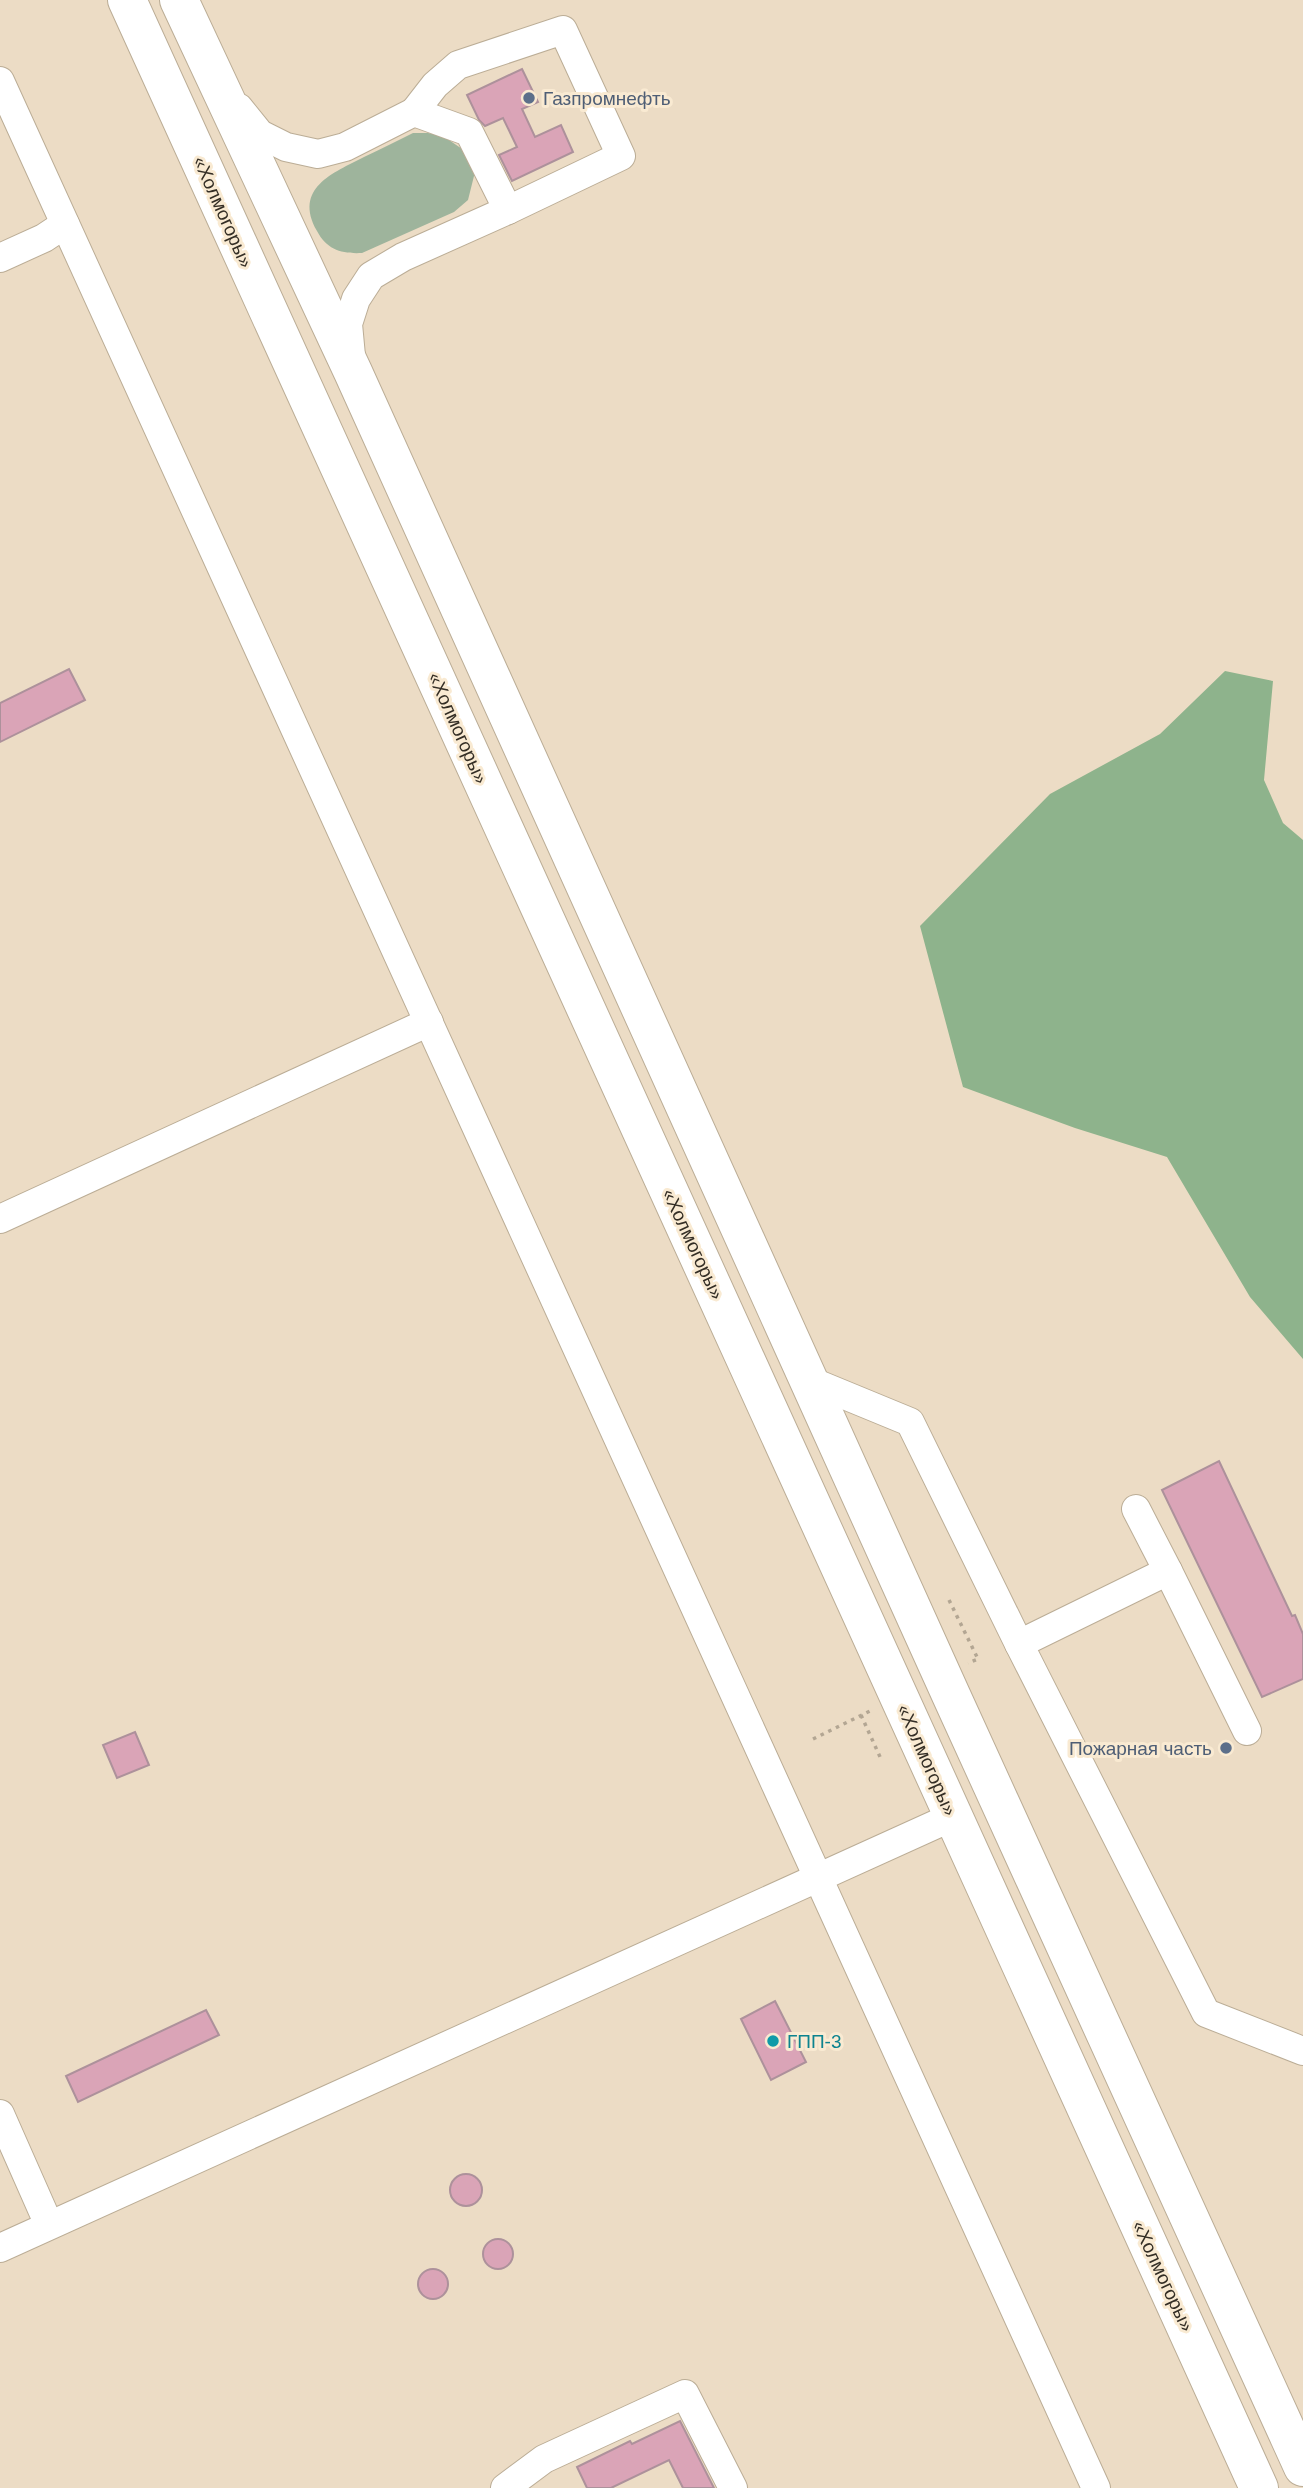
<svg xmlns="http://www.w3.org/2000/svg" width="1303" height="2488" font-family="Arial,sans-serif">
<rect width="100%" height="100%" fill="#ecdcc5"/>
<!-- green -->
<path fill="#9eb49c" d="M413 133H428L443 136 468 153 475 172 468 200 454 212 362 253C342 254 327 250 317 231 293 188 333 173 364 157 381 149 397 141 413 133Z"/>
<!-- forest -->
<polygon fill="#8eb38c" points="1225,671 1273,681 1264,780 1283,823 1303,840 1303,1359 1250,1297 1167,1157 1075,1128 963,1087 920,926 1050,794 1160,734"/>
<!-- building -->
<g fill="#daa4b7" stroke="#ad919b" stroke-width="2">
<polygon points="522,69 538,102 522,109 535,137 561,125 573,152 512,181 499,155 517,147 503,118 485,126 479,120 467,95"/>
<polygon points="69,669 85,700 0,742 0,703"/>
<polygon points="1219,1461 1292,1616 1295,1615 1303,1634 1303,1679 1262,1697 1162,1490"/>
<polygon points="135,1732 149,1765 117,1778 103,1745"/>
<polygon points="775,2001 806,2062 771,2080 741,2019"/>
<polygon points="206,2010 219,2035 78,2102 66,2076"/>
<circle cx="466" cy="2190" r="16"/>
<circle cx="498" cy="2254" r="15"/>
<circle cx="433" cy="2284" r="15"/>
<polygon points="680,2421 714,2488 683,2488 669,2460 611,2488 587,2488 577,2467 630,2441 632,2444"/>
</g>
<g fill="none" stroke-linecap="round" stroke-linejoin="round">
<defs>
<g id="minor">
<polyline points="0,81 1096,2488"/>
<polyline points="239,108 260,134 286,147 318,154 345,147 414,112 469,132 508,210 403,257 371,276 356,299 348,324 351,356"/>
<polyline points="414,112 435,85 458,65 563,30 621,156 508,210"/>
<polyline points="0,258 44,238 65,224"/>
<polyline points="0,1219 429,1022"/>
<polyline points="808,1380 910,1422 1019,1644 1206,2013 1303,2051"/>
<polyline points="1136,1509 1168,1571"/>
<polyline points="1019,1644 1168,1571 1247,1731"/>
<polyline points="0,2114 49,2225"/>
<polyline points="0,2248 952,1817"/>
<polyline points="505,2488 544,2459 685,2394 733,2488"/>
</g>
<g id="highway">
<polyline points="127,0 1259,2488"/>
<polyline points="179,0 353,372 951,1695 1303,2467"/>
</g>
</defs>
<!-- minor casing -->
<use href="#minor" stroke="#bbad96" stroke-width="30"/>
<!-- highway casing -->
<use href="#highway" stroke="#bbad96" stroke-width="40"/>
<!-- path -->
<g stroke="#b3a693" stroke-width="3.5" stroke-dasharray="3.5 5" stroke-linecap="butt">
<polyline points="949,1600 978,1659 968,1663"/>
<polyline points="861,1715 881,1759"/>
<polyline points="813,1739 874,1709"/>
</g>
<!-- minor -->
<use href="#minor" stroke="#fff" stroke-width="28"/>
<!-- highway -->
<use href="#highway" stroke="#fff" stroke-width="38"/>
</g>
<!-- markers -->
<g fill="#5c6f8a" stroke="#f9ead2" stroke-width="2.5">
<circle cx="529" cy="98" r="7"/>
<circle cx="1226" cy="1748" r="7"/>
</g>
<circle fill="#0f9aa8" stroke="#f9ead2" stroke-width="2.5" cx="773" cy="2041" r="7"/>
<g text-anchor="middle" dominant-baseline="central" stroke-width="6" stroke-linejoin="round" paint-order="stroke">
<!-- service labels -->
<g font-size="19" fill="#4e5e75" stroke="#f9ead2" text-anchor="start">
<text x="543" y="98">Газпромнефть</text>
<text x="1212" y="1748" text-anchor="end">Пожарная часть</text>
</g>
<!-- street labels -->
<g font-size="19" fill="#342e25" stroke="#f9ead2">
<text transform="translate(223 212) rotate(66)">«Холмогоры»</text>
<text transform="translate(458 728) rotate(66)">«Холмогоры»</text>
<text transform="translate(693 1244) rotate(65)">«Холмогоры»</text>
<text transform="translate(927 1760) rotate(66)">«Холмогоры»</text>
<text transform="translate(1163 2276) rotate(65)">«Холмогоры»</text>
</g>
<!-- culture labels -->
<g font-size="19" fill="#0d838f" stroke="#f9ead2" text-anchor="start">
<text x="787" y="2041">ГПП-3</text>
</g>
</g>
</svg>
